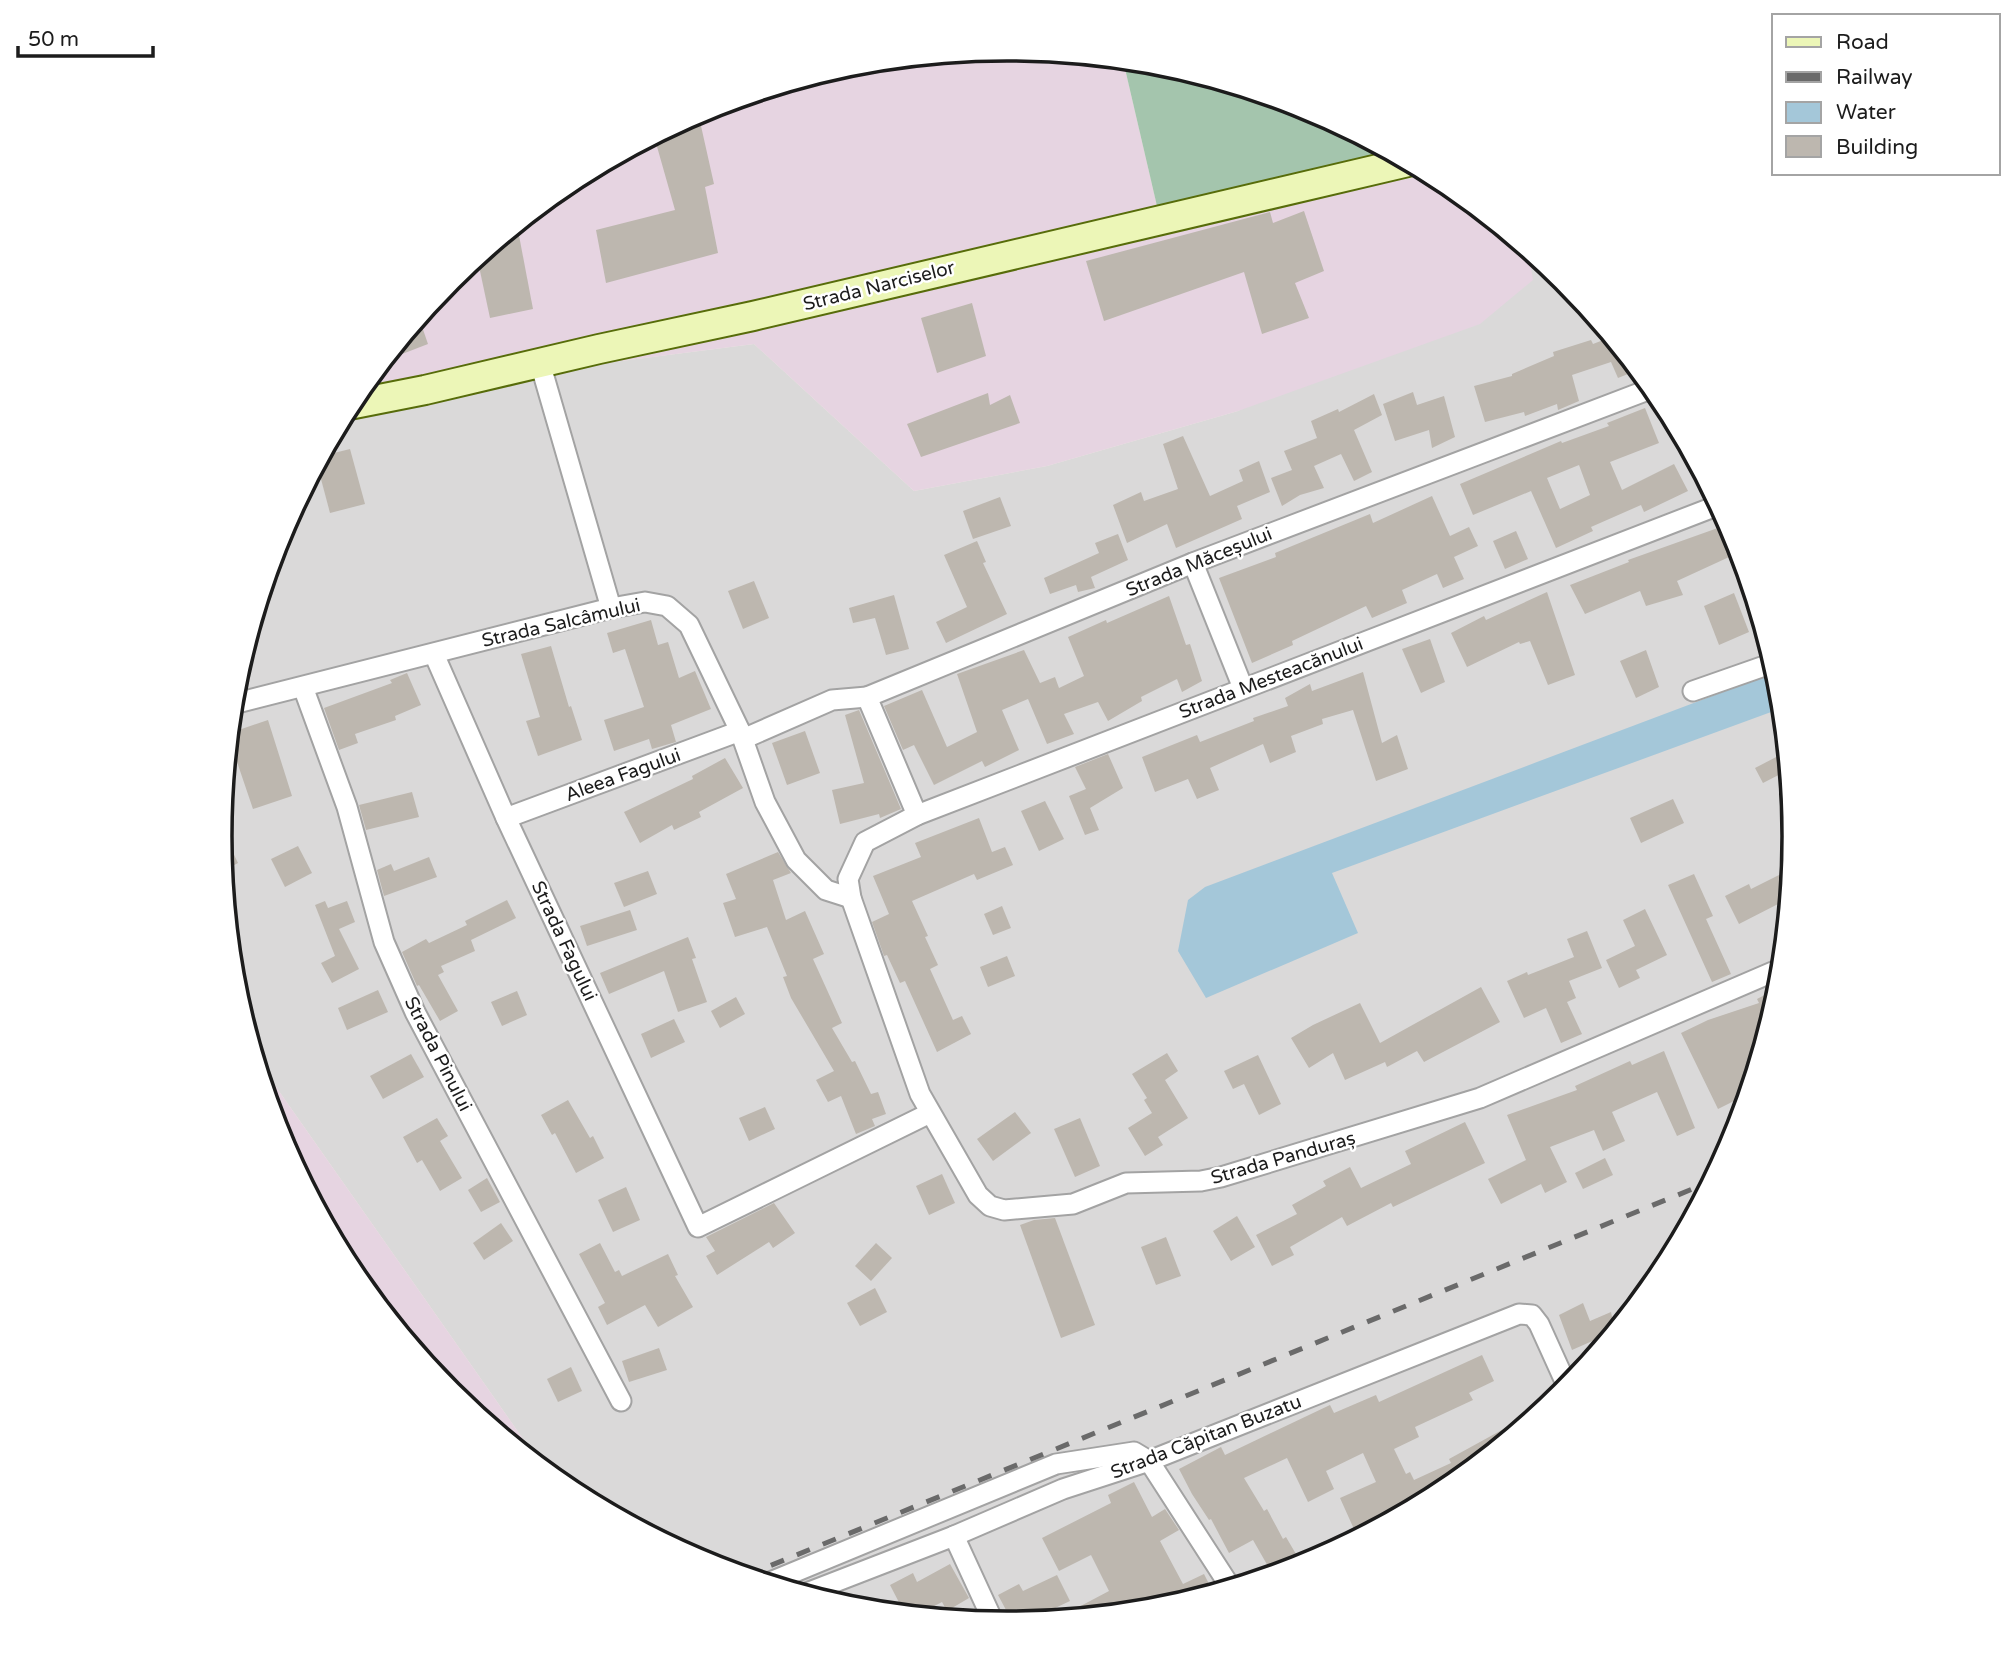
<svg xmlns="http://www.w3.org/2000/svg" width="2014" height="1673" font-family="'Varela Round',sans-serif">
<rect width="100%" height="100%" fill="#edebe2"/>
<!-- residential -->
<polygon fill="#dad9d9" points="1527,250 1564,280 1662,399 1735,536 1779,683 1794,837 1779,991 1734,1138 1662,1274 1564,1394 1444,1491 1308,1564 1160,1609 1007,1624 853,1609 705,1564 569,1491 547,1473 255,1057 235,990 220,836 235,682 280,535 352,399 356,395 754,344 914,491 1047,466 1238,411"/>
<!-- industrial -->
<g fill="#e6d4e1">
<polygon points="1007,49 1123,60 1160,219 1431,175 1445,182 1528,250 1533,280 1480,324 1238,411 1047,466 914,491 754,344 356,395 450,279 570,182 706,109 854,64"/>
<polygon points="255,1057 547,1473 450,1393 352,1274 279,1137"/>
</g>
<!-- cemetery -->
<polygon fill="#a4c5ad" points="1123,60 1161,64 1309,109 1391,153 1160,219"/>
<!-- water -->
<polygon fill="#a4c7d9" points="1776,672 1782,708 1332,873 1358,933 1206,998 1178,951 1188,900 1205,887"/>
<!-- building -->
<g fill="#bdb7af" fill-rule="evenodd">
<polygon points="699,117 714,184 705,187 718,253 606,283 596,230 675,210 654,136 685,120"/>
<polygon points="1304,211 1324,271 1295,283 1309,318 1262,334 1244,272 1104,321 1086,261 1270,212 1273,223"/>
<polygon points="517,225 533,309 490,318 477,257"/>
<polygon points="972,303 986,356 937,373 921,318"/>
<polygon points="419,318 428,344 384,361 391,352"/>
<polygon points="1611,337 1638,370 1618,378 1611,362 1572,375 1579,401 1558,410 1557,404 1525,416 1524,412 1485,422 1474,386 1512,376 1512,374 1554,356 1553,352 1591,340 1593,344"/>
<polygon points="1413,392 1417,405 1444,396 1455,437 1432,448 1429,430 1395,441 1383,404"/>
<polygon points="988,393 990,405 1010,395 1020,423 921,457 907,424"/>
<polygon points="1374,394 1382,415 1354,430 1372,472 1354,481 1341,454 1314,466 1324,488 1300,495 1282,506 1271,478 1292,470 1284,451 1317,438 1311,421 1338,409 1339,412"/>
<path d="M1645 408 1659 443 1610 462 1622 490 1674 464 1688 491 1644 512 1641 505 1591 527 1593 531 1556 548 1531 491 1473 515 1460 484 1561 441 1562 443 1609 426 1607 423ZM1579 465 1590 495 1560 509 1547 478Z"/>
<polygon points="1183,436 1210,496 1243,481 1239,470 1259,461 1270,492 1237,506 1242,519 1176,548 1167,524 1127,543 1113,505 1141,492 1144,501 1178,489 1163,444"/>
<polygon points="350,449 365,504 330,513 317,464 322,456"/>
<polygon points="1432,496 1450,536 1469,527 1478,546 1454,557 1464,579 1443,588 1437,574 1402,590 1407,603 1372,618 1366,606 1292,641 1293,645 1252,663 1219,578 1276,557 1275,553 1370,514 1373,523"/>
<polygon points="1000,497 1011,526 973,539 963,511"/>
<polygon points="1729,524 1740,552 1677,581 1683,595 1646,606 1640,591 1585,614 1570,585 1629,562 1628,560"/>
<polygon points="1516,531 1528,559 1505,569 1493,541"/>
<polygon points="1118,534 1128,560 1091,577 1095,588 1078,592 1076,585 1050,594 1044,578 1099,553 1095,543"/>
<polygon points="977,541 986,562 983,563 1007,614 946,643 936,622 967,607 944,555"/>
<polygon points="754,581 769,618 743,629 728,591"/>
<polygon points="1547,592 1575,675 1548,685 1530,641 1520,644 1519,642 1467,667 1451,633 1484,616 1486,620"/>
<polygon points="1734,593 1749,632 1719,645 1704,606"/>
<polygon points="894,595 909,649 886,655 875,618 853,623 849,608"/>
<polygon points="1169,596 1186,645 1190,644 1202,681 1182,692 1177,679 1141,697 1142,701 1108,721 1098,702 1064,714 1074,734 1047,744 1028,699 1002,710 1019,750 985,767 982,761 934,785 914,745 903,750 884,706 922,690 947,747 977,732 957,674 1024,650 1040,683 1055,677 1059,688 1084,676 1068,637 1106,620 1107,623"/>
<polygon points="651,620 658,645 668,642 679,678 695,671 711,709 671,725 676,742 652,749 649,739 614,751 604,720 644,707 625,649 613,653 607,633"/>
<polygon points="1430,639 1445,682 1421,693 1402,649"/>
<polygon points="551,646 569,707 571,706 582,740 538,756 526,721 540,717 521,654"/>
<polygon points="1646,650 1659,687 1636,698 1620,661"/>
<polygon points="1363,672 1382,743 1397,735 1408,769 1376,781 1353,710 1322,719 1323,724 1291,736 1296,752 1270,763 1263,744 1210,768 1219,790 1197,799 1188,779 1155,792 1142,757 1197,735 1200,742 1254,721 1253,718 1288,706 1285,698 1310,684 1312,691"/>
<polygon points="407,673 421,705 395,716 396,720 355,734 358,743 339,750 324,708 392,683 390,680"/>
<polygon points="859,710 901,809 880,818 879,814 840,824 832,790 864,783 845,715"/>
<polygon points="268,720 292,796 253,809 235,756 227,759 230,733"/>
<polygon points="805,731 820,773 787,785 772,743"/>
<polygon points="1786,752 1788,770 1763,783 1755,768"/>
<polygon points="1108,754 1123,788 1090,808 1099,830 1085,835 1069,796 1086,789 1075,767"/>
<polygon points="725,758 743,788 699,812 701,817 674,830 672,825 640,843 624,812 693,779 692,776"/>
<polygon points="412,792 419,817 366,830 359,805"/>
<polygon points="1673,799 1684,823 1641,843 1630,818"/>
<polygon points="1045,801 1064,839 1039,851 1021,811"/>
<polygon points="979,818 992,852 1005,847 1013,865 977,880 974,874 912,901 928,936 925,937 938,965 930,969 953,1020 962,1016 971,1034 937,1052 905,981 900,983 887,955 884,956 872,922 889,914 873,876 921,857 915,843"/>
<polygon points="220,826 238,863 223,871 220,836"/>
<polygon points="298,846 312,873 285,887 271,859"/>
<polygon points="778,852 791,873 773,880 786,920 805,911 824,954 813,959 842,1023 832,1028 852,1062 855,1061 871,1094 878,1092 886,1114 872,1119 875,1126 856,1134 841,1096 828,1102 816,1080 834,1071 791,998 783,977 787,976 767,927 735,937 723,903 736,899 726,874"/>
<polygon points="429,857 437,877 384,896 377,870 391,864 394,871"/>
<polygon points="648,871 657,894 624,907 614,883"/>
<polygon points="1785,872 1790,881 1788,899 1739,924 1725,896 1749,884 1751,889"/>
<polygon points="1694,874 1713,916 1706,919 1731,974 1712,982 1668,885"/>
<polygon points="507,900 516,918 471,940 475,951 441,966 444,972 438,975 458,1011 440,1021 419,985 417,986 402,952 426,939 429,943 467,925 465,921"/>
<polygon points="325,901 328,908 347,901 355,922 339,929 359,969 332,983 321,963 335,956 315,905"/>
<polygon points="1002,906 1011,928 993,935 984,914"/>
<polygon points="1645,909 1667,955 1636,970 1640,978 1619,988 1606,960 1635,946 1623,920"/>
<polygon points="630,910 637,930 587,946 580,926"/>
<polygon points="1587,931 1602,968 1569,981 1576,998 1567,1002 1582,1034 1561,1043 1546,1008 1524,1018 1507,981 1527,972 1528,975 1574,957 1567,939"/>
<polygon points="688,937 696,958 692,959 707,1002 678,1012 664,971 609,994 600,973"/>
<polygon points="1007,956 1015,976 988,987 980,967"/>
<polygon points="1481,987 1500,1022 1424,1062 1417,1051 1387,1067 1385,1062 1345,1080 1333,1053 1309,1068 1291,1038 1313,1025 1360,1003 1380,1043"/>
<polygon points="1780,987 1748,1094 1718,1109 1681,1033 1708,1020 1759,1003 1757,999"/>
<polygon points="378,990 388,1012 347,1030 338,1008"/>
<polygon points="517,991 527,1015 502,1026 491,1002"/>
<polygon points="736,997 745,1014 720,1028 711,1011"/>
<polygon points="674,1019 685,1042 651,1058 641,1034"/>
<polygon points="1664,1051 1695,1128 1677,1136 1657,1092 1612,1112 1625,1141 1603,1151 1594,1130 1550,1147 1567,1182 1545,1193 1541,1184 1501,1204 1488,1179 1526,1160 1507,1115 1577,1090 1575,1086 1630,1061 1632,1065"/>
<polygon points="1167,1053 1178,1071 1165,1080 1188,1118 1158,1137 1163,1145 1145,1156 1128,1128 1152,1113 1144,1100 1147,1098 1132,1074"/>
<polygon points="411,1054 424,1077 383,1099 370,1076"/>
<polygon points="1258,1055 1281,1104 1259,1115 1244,1084 1233,1089 1224,1071"/>
<polygon points="568,1100 590,1138 593,1136 604,1158 576,1173 555,1133 552,1135 541,1115"/>
<polygon points="765,1107 775,1129 749,1141 739,1118"/>
<polygon points="1015,1112 1031,1133 993,1161 977,1139"/>
<polygon points="437,1118 448,1136 440,1141 462,1178 440,1191 422,1160 417,1163 403,1137"/>
<polygon points="1080,1118 1100,1166 1075,1177 1054,1129"/>
<polygon points="1465,1122 1485,1163 1393,1207 1391,1203 1347,1226 1342,1217 1290,1247 1294,1255 1272,1266 1256,1235 1297,1214 1292,1205 1326,1186 1323,1181 1350,1167 1361,1188 1411,1164 1405,1151"/>
<polygon points="1605,1158 1613,1175 1583,1189 1575,1173"/>
<polygon points="942,1174 955,1203 929,1215 916,1186"/>
<polygon points="487,1178 500,1202 481,1212 468,1190"/>
<polygon points="626,1187 640,1220 613,1232 598,1200"/>
<polygon points="774,1203 795,1233 773,1248 769,1242 717,1275 706,1256 715,1251 706,1237"/>
<polygon points="1237,1216 1255,1247 1231,1261 1213,1231"/>
<polygon points="1055,1218 1095,1325 1061,1338 1020,1225 1034,1220"/>
<polygon points="501,1223 513,1241 484,1260 473,1243"/>
<polygon points="1166,1237 1181,1276 1156,1285 1141,1247"/>
<polygon points="600,1243 615,1272 619,1270 622,1276 668,1254 678,1275 675,1276 693,1307 658,1327 645,1305 607,1325 598,1307 605,1303 579,1254"/>
<polygon points="876,1243 892,1258 871,1281 855,1266"/>
<polygon points="875,1288 887,1312 860,1326 847,1303"/>
<polygon points="1583,1303 1590,1321 1611,1312 1615,1331 1572,1350 1559,1315"/>
<polygon points="659,1348 667,1370 629,1382 622,1361"/>
<polygon points="1482,1355 1494,1381 1469,1393 1473,1400 1415,1427 1419,1437 1394,1449 1406,1474 1410,1472 1414,1480 1451,1463 1449,1459 1520,1420 1524,1426 1444,1492 1358,1538 1340,1498 1376,1482 1363,1453 1326,1471 1334,1489 1308,1502 1287,1458 1244,1478 1264,1511 1267,1509 1283,1539 1286,1537 1303,1566 1273,1575 1253,1540 1229,1553 1211,1519 1209,1520 1192,1494 1179,1469 1221,1447 1225,1455 1330,1405 1334,1413 1376,1395 1379,1402"/>
<polygon points="571,1367 582,1391 558,1402 547,1379"/>
<polygon points="1134,1482 1152,1517 1165,1509 1179,1530 1160,1541 1183,1584 1204,1574 1212,1590 1189,1600 1160,1609 1145,1610 1140,1599 1115,1613 1056,1619 1109,1591 1091,1555 1059,1571 1042,1538 1111,1503 1108,1495"/>
<polygon points="950,1564 969,1598 947,1611 942,1602 917,1615 905,1614 890,1585 913,1573 917,1582"/>
<polygon points="1057,1575 1070,1601 1036,1617 1038,1621 1013,1623 998,1595 1019,1584 1023,1591"/>
</g>
<g fill="none" stroke-linecap="round" stroke-linejoin="round">
<defs>
<g id="minor">
<polyline points="540,363 611,608"/>
<polyline points="1719,505 917,815 865,842 848,879 851,898 920,1094 978,1195 990,1206 1004,1210 1073,1204 1126,1183 1201,1181 1221,1177 1480,1098 1782,968"/>
<polyline points="1193,563 1243,688"/>
<polyline points="434,654 506,818 698,1227 930,1113"/>
<polyline points="303,687 347,807 384,942 415,1012 621,1401"/>
<polyline points="1693,691 1773,663"/>
<polyline points="233,704 611,608 645,602 667,606 689,625 740,731 765,802 796,860 826,890 851,898"/>
<polyline points="743,739 832,700 867,697"/>
<polyline points="917,815 867,697 1193,563 1653,388"/>
<polyline points="506,818 740,731"/>
<polyline points="954,1536 994,1623"/>
<polyline points="768,1583 1056,1464 1134,1452 1149,1461 1231,1588"/>
<polyline points="804,1594 954,1536 1063,1489 1149,1461 1519,1314 1532,1315 1539,1324 1568,1388"/>
</g>
<polyline id="secondary" points="349,405 425,390 599,349 753,316 1408,162"/>
</defs>
<!-- minor casing -->
<use href="#minor" stroke="#a3a3a3" stroke-width="23"/>
<!-- secondary casing -->
<use href="#secondary" stroke="#576c0a" stroke-width="32"/>
<!-- minor -->
<use href="#minor" stroke="#fff" stroke-width="19"/>
<!-- secondary -->
<use href="#secondary" stroke="#ecf6b7" stroke-width="28"/>
<!-- rail -->
<polyline stroke="#6a6a6a" stroke-width="5" stroke-dasharray="14 14" stroke-linecap="butt" points="745,1576 1712,1181"/>
</g>
<g text-anchor="middle" dominant-baseline="central" stroke-width="5" stroke-linejoin="round" paint-order="stroke">
<!-- street labels -->
<g font-size="19" fill="#1c1c1c" stroke="#fff">
<text transform="translate(879 286) rotate(-14)">Strada Narciselor</text>
<text transform="translate(1199 562) rotate(-22)">Strada Măceșului</text>
<text transform="translate(561 623) rotate(-13)">Strada Salcâmului</text>
<text transform="translate(1271 678) rotate(-21)">Strada Mesteacănului</text>
<text transform="translate(623 775) rotate(-20)">Aleea Fagului</text>
<text transform="translate(564 941) rotate(65)">Strada Fagului</text>
<text transform="translate(438 1054) rotate(63)">Strada Pinului</text>
<text transform="translate(1283 1158) rotate(-16)">Strada Panduraș</text>
<text transform="translate(1206 1437) rotate(-21)">Strada Căpitan Buzatu</text>
</g>
</g>
<!-- crop -->
<path d="M0 0H2014V1673H0ZM232 836a775 775 0 1 1 1550 0a775 775 0 1 1-1550 0Z" fill="#fff" fill-rule="evenodd"/>
<path fill="none" stroke="#1c1c1c" stroke-width="3.5" d="M232 836a775 775 0 1 1 1550 0a775 775 0 1 1-1550 0Z"/>
<!-- legend -->
<rect x="1772" y="14" width="228" height="161" fill="#ffffff" stroke="#a4a4a4" stroke-width="2"/>
<rect x="1786" y="37" width="35" height="10" fill="#ecf6b7" stroke="#a4a4a4" stroke-width="2"/>
<text x="1836" y="49" font-size="21" fill="#1c1c1c">Road</text>
<rect x="1786" y="72" width="35" height="10" fill="#6a6a6a" stroke="#a4a4a4" stroke-width="2"/>
<text x="1836" y="84" font-size="21" fill="#1c1c1c">Railway</text>
<rect x="1786" y="102" width="35" height="21" fill="#a4c7d9" stroke="#a4a4a4" stroke-width="2"/>
<text x="1836" y="119" font-size="21" fill="#1c1c1c">Water</text>
<rect x="1786" y="136" width="35" height="21" fill="#bdb7af" stroke="#a4a4a4" stroke-width="2"/>
<text x="1836" y="154" font-size="21" fill="#1c1c1c">Building</text>
<!-- scale -->
<path d="M18 46v10h135v-10" fill="none" stroke="#1c1c1c" stroke-width="3.5"/>
<text x="28" y="46" font-size="21" fill="#1c1c1c" stroke="#ffffff" stroke-width="5" paint-order="stroke">50 m</text>
</svg>
